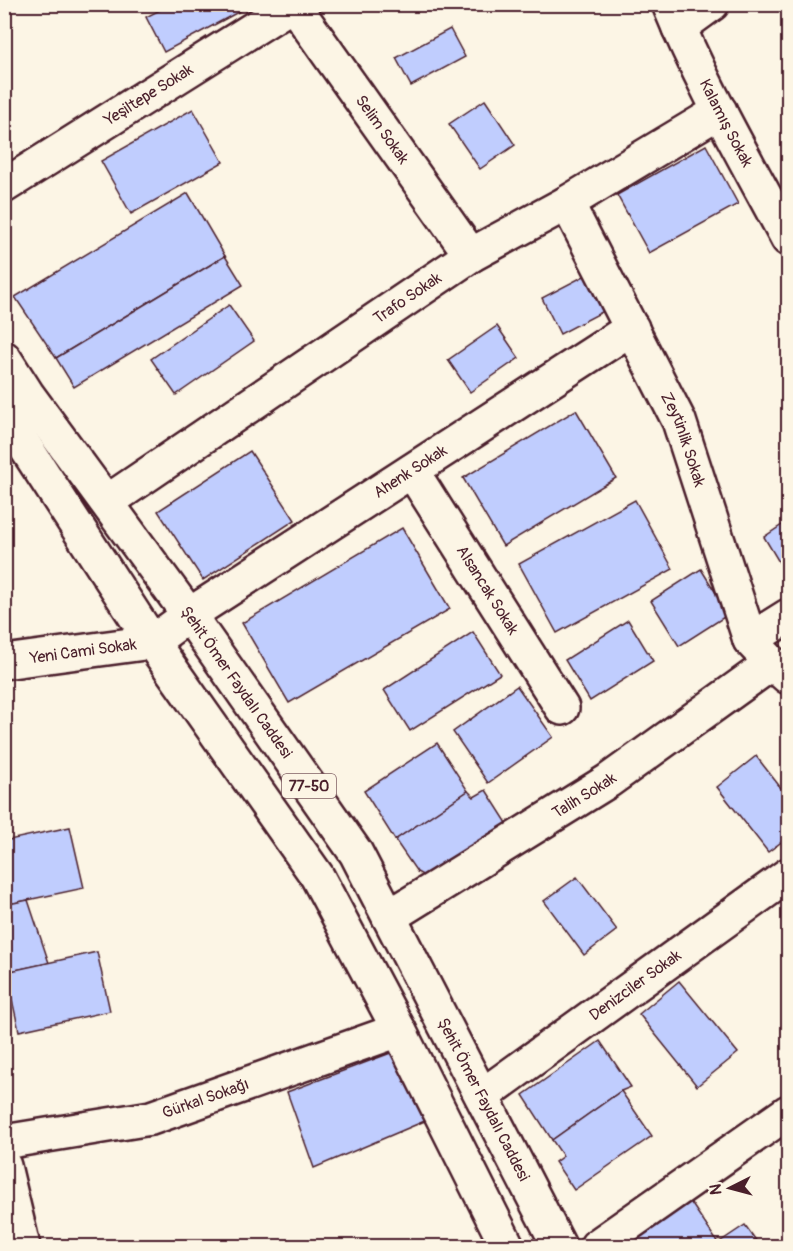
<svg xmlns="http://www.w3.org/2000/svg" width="793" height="1251" font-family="Pangolin,sans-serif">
<rect width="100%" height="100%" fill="#fcf5e5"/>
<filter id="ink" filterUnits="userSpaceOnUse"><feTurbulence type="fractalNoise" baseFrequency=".0167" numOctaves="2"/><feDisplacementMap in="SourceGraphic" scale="12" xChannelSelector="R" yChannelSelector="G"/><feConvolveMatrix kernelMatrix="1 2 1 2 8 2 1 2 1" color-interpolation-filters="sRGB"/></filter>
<g filter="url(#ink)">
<!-- building -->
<g fill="#c0cdfe" stroke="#4a1f2b" stroke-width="1.5">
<polygon points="159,4 253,4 164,52 146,17 162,9"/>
<polygon points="450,29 465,57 411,86 396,58"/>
<polygon points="485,100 515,145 480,169 449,124"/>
<polygon points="193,109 223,162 131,214 101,161"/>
<polygon points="706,145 738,204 649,253 617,195"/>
<polygon points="188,193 225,256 56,358 15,297"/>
<polygon points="225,256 243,285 74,387 56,358"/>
<polygon points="586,275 604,311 560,334 542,298"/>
<polygon points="229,305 254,341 176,395 151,359"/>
<polygon points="497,326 519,358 470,392 448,360"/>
<polygon points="576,410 616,478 503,546 463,478"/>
<polygon points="250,451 295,520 203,580 158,511"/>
<polygon points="635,500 673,569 557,633 519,564"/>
<polygon points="788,521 788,577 764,537"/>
<polygon points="402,528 450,609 289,703 242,623"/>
<polygon points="701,569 729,614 679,646 651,601"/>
<polygon points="628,620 653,661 590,701 565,660"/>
<polygon points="473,632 500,674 410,731 384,690"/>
<polygon points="517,686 553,737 488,783 453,732"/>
<polygon points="437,743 468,791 395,840 364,791"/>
<polygon points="756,756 788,797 788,837 768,852 717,787"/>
<polygon points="486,790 507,823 430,875 424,876 417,872 395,840 468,791 474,797"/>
<polygon points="70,827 84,888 4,905 4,841"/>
<polygon points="577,877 617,930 584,955 544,901"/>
<polygon points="28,900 49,963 6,972 4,969 4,905"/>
<polygon points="97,952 110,1011 19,1031 6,972"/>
<polygon points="679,981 738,1053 697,1086 639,1014"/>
<polygon points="600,1041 631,1087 621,1091 552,1140 523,1095"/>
<polygon points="396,1051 427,1120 314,1168 287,1092"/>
<polygon points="621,1091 652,1136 574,1190 555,1162 563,1156 552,1140"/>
<polygon points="687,1197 718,1243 745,1225 760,1246 614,1246"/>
</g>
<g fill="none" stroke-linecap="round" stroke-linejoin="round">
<defs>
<g id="minor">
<path id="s1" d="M293 4 471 255"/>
<path id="s2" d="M669 4C702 85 747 162 788 239"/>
<polyline points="679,28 712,4"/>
<path id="s3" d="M4 186 293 4"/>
<path id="s4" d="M567 203 679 421 750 640 772 663 788 677"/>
<path id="s5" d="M412 471 562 708"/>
<path id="s6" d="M107 502 471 255 567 203 720 111"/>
<polyline points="750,640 788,616"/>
<path id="s7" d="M4 662 152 642 189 615 632 328"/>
<path id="s8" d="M389 917 608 781 772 663"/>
<path id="s9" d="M482 1096 788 875"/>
<path id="s10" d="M4 1142 151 1118 399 1030"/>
<polyline points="4,1166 23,1246"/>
<polyline points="597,1246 788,1112"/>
</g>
<g id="major">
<path id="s11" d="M4 358 27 394 189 615 356 853 559 1246"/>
<polyline points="4,414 152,642 317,876 399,1030 507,1246"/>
</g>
</defs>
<!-- minor casing -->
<use href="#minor" stroke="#4a1f2b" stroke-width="38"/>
<!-- major casing -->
<use href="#major" stroke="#4a1f2b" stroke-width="38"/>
<!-- minor -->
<use href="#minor" stroke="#fcf5e5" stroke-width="33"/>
<!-- major -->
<use href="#major" stroke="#fcf5e5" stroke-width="33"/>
</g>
</g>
<g text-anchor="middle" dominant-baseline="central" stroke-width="4.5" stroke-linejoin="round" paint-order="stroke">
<!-- shield labels -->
<rect fill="#fcf5e5" stroke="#7f5f63" stroke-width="1.5" x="282" y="774" width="54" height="24" rx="4.5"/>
<g font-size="15" font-weight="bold" fill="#4a1f2b">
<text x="309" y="786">77-50</text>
</g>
<!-- street labels -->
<g font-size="16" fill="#4a1f2b" stroke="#fcf5e5">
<text stroke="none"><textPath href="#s3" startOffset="171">Yeşiltepe Sokak</textPath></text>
<text stroke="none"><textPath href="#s2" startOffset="132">Kalamış Sokak</textPath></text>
<text stroke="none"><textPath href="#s1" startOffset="154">Selim Sokak</textPath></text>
<text stroke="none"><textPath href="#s6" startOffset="363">Trafo Sokak</textPath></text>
<text stroke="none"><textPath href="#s4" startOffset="264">Zeytinlik Sokak</textPath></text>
<text stroke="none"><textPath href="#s7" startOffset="459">Ahenk Sokak</textPath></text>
<text stroke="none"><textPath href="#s5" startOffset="141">Alsancak Sokak</textPath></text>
<text stroke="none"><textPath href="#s7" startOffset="80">Yeni Cami Sokak</textPath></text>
<text stroke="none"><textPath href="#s11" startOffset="399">Şehit Ömer Faydalı Caddesi</textPath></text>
<text stroke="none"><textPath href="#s8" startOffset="230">Talih Sokak</textPath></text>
<text stroke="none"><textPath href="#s9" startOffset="189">Denizciler Sokak</textPath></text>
<text stroke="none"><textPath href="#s10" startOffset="207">Gürkal Sokağı</textPath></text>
<text stroke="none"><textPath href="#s11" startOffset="885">Şehit Ömer Faydalı Caddesi</textPath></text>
</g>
</g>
<!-- margin -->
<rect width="793" height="1251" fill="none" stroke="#fcf5e5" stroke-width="24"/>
<rect x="12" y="12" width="769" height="1227" fill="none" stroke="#4a1f2b" stroke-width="2" filter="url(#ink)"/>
<!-- north arrow -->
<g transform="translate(730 1188) rotate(264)" stroke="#fcf5e5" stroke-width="4.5" paint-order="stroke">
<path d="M0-4.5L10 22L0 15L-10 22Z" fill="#4a1f2b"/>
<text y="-9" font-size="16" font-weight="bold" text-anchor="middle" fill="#4a1f2b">N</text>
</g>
</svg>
